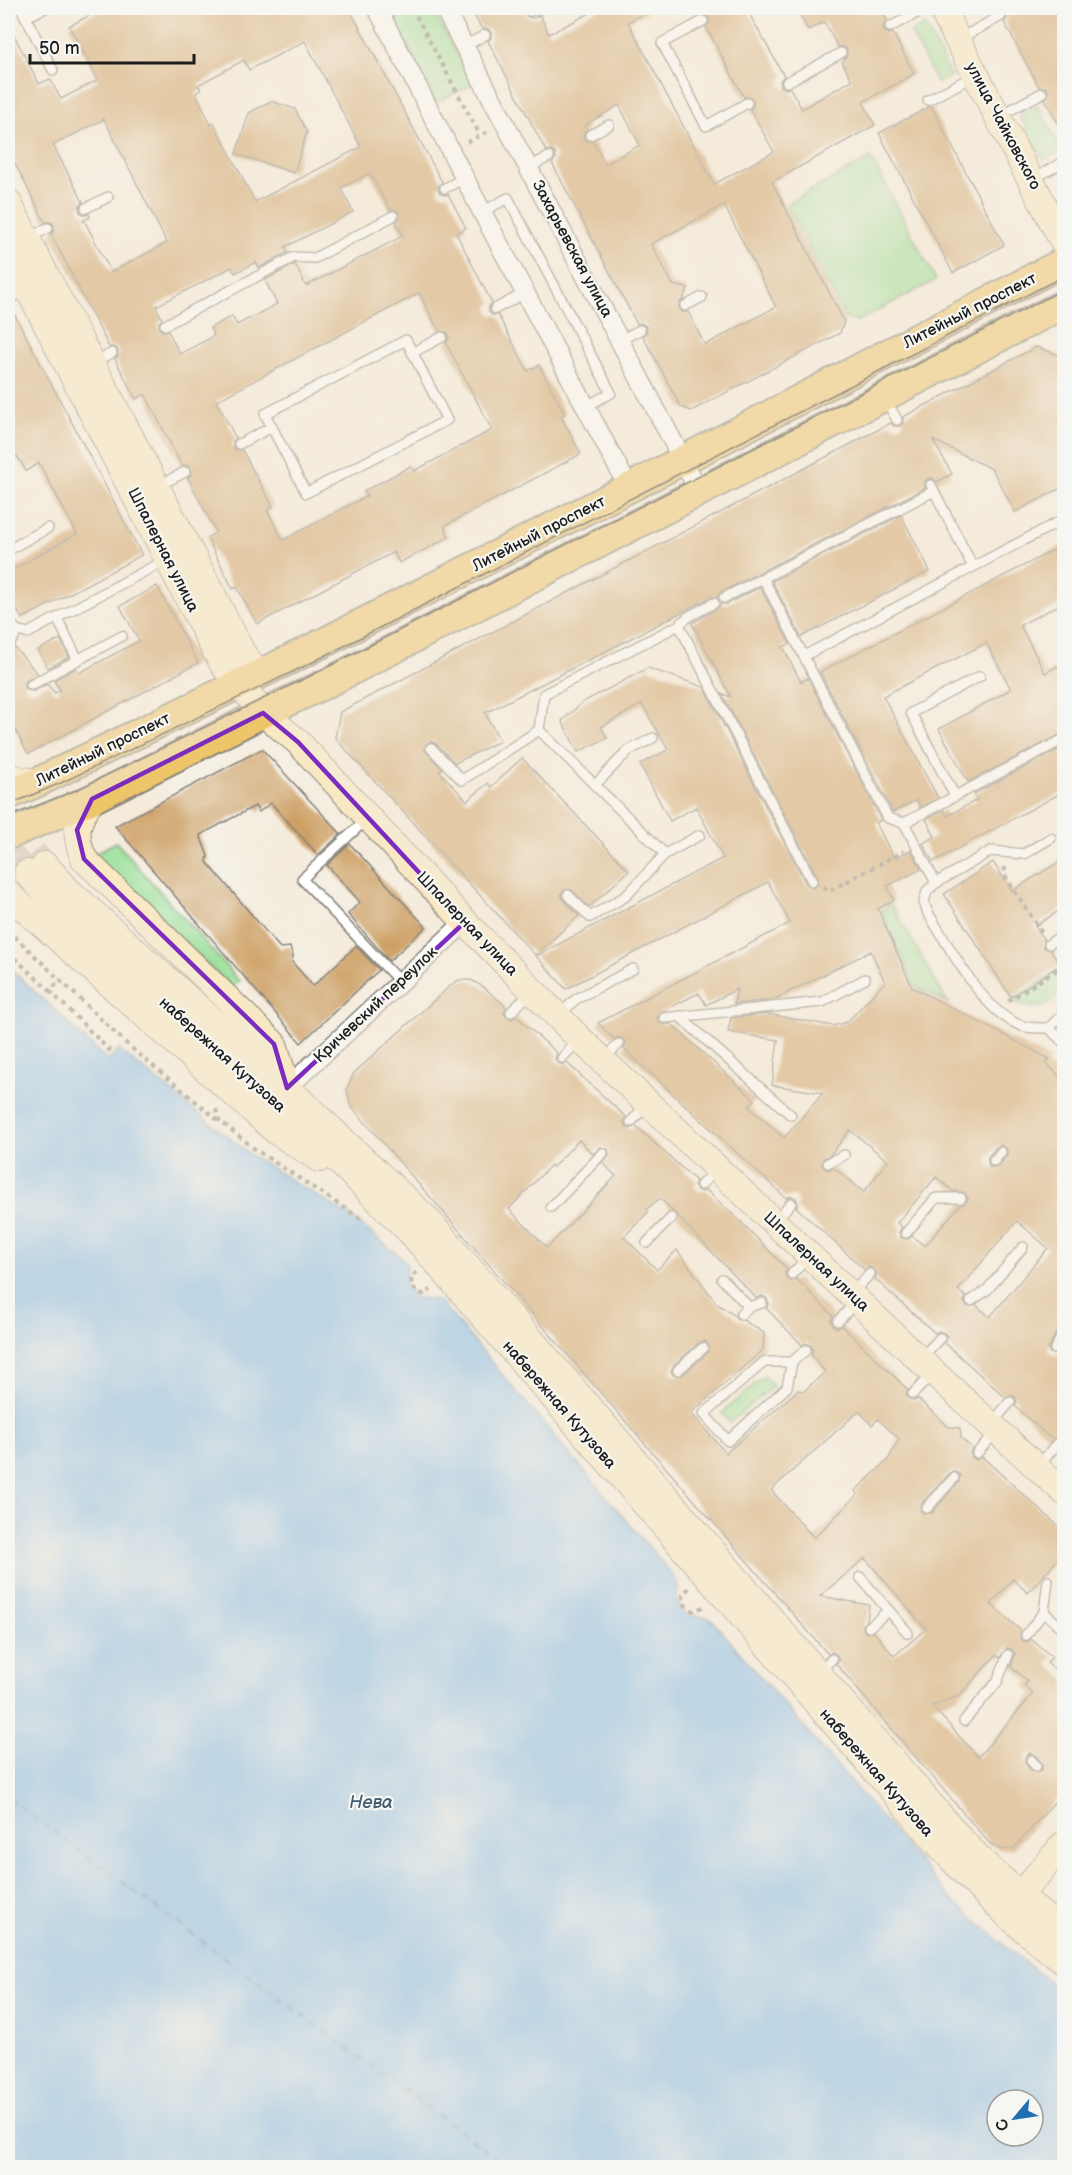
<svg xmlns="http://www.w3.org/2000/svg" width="1072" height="2175" font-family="'Balsamiq Sans',sans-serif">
<rect width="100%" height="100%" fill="#f6f6f2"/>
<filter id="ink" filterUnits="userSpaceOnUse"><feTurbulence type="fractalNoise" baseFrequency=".0167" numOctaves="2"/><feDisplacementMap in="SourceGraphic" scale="12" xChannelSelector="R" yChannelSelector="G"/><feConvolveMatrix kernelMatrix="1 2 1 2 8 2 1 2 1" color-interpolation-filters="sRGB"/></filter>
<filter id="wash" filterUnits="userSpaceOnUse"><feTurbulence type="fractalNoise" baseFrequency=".008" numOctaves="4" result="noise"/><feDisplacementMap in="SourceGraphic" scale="24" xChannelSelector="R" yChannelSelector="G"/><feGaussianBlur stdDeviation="1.35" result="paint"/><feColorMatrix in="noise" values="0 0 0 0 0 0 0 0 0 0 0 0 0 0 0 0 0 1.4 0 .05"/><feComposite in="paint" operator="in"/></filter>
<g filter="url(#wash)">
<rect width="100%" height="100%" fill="#f4ebdb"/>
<!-- green -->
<g fill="#9adf97" stroke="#5b7e5a" stroke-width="1.5">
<polygon points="388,8 432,8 473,84 437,102"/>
<polygon points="925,25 951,76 937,83 911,33"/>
<polygon points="1038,106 1062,151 1044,160 1020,116"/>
<polygon points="871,158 936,280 858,321 846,319 786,204"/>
<polygon points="116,842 239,981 232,988 92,855"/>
<polygon points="891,904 948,1003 914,986 881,910"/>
<path d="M1064 967V989C1044 1009 1038 1013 1012 1000Z"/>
<polygon points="764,1376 773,1386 730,1423 722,1413"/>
</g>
<!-- water -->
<path fill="#7dbaf0" stroke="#4c6b86" stroke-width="1.5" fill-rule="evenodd" d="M8 966 108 1061 119 1050 252 1156 350 1216 404 1260 407 1267 405 1286 415 1297 437 1300 442 1304 676 1579C683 1598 668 1594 687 1615L705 1617 711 1619 952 1900 1017 1956 1064 1993V2167H8ZM997 2100H1033V2136H997Z"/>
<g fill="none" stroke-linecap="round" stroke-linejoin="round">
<!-- ferry -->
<polyline stroke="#435b71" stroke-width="1.5" stroke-dasharray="8 6" stroke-linecap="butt" points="8,1798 510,2168"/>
</g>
<g id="blocks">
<!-- building -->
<g fill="#cea065" fill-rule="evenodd">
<path d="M104 8H195L199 15 213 8H349L442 182 438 187 439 192 444 195 448 194 466 228 456 233 492 303 489 306V312L492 315H498L528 371 539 365 565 414 561 416 581 454 444 526 449 537 399 563 394 552 257 624 237 587 233 589 207 538 216 532 188 478 192 473 191 468 186 465 182 466 145 394 136 399 115 359 118 356V350L115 347H109L51 234 54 231V225L51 222H45L8 150V23L39 84 50 79 61 99 98 80 69 26ZM305 41 361 147 255 202 214 123 211 125 196 93 201 90 198 85 244 60 249 70ZM104 119 167 243 111 272 84 220 90 217 89 214 85 215 80 212 79 207 83 202 53 145ZM370 173 390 210H396L399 213V219L396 222 403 236 306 286 295 264 265 280 277 304 237 325 232 316 210 328 214 336 180 354 168 331H162L159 328V322L162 319 156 306 232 267 235 273 256 262 259 268 288 252 285 247 353 212 341 188ZM419 293 439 331 448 333 449 338 446 343 492 430 414 471 411 466 364 491 367 496 283 540 267 510 273 507 242 450H236L233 447V441L236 438 216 401Z"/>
<path d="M470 8H524V13L528 17 534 18 540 15 549 34 600 8H655L628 22 714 184 774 152 750 109 753 106V100L750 97H744L706 27 710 22 709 17 704 14 700 15 696 8H746L784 76 780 81 781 86 786 89 790 88 802 109 852 80 842 62 847 56V49L842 46 838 47 824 22 808 30 796 8H880L887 21 883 26 884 31 889 34 893 33 914 74 863 102 875 125 772 182 844 321 840 333 691 411 681 407 643 336 647 331 646 326 641 323 637 324 552 163 556 158 555 153 550 150 546 151 488 41 491 38V32L488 29H482ZM619 105 640 145 606 164 593 141 589 142 584 139 583 134 587 129 585 125ZM724 205 776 307 705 345 688 312H682L679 309V303L683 299 688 288 673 285 651 244Z"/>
<polygon points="997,8 1051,8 1055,14 1065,9 1065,136 1045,99 1048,96 1048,90 1045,87 1039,87 1004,22 1007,19 1007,13"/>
<polygon points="271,101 295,109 307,132 294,173 236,154 249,113"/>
<polygon points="931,106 1004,245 953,273 879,133"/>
<polygon points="10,306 142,555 22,619 8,593 8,572 77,534 39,463 26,471 17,456 8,461 8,307"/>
<polygon points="1036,347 1062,356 1065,361 1065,486 1015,512 992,469 933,440 952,474 937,482 932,478 927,479 924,484 925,488 721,592 717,597 711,597 485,713 500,741 455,763 435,743 430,741 426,744 425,750 442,769 439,771 467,801 488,783 491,787 522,758 629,871 589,907 572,890 564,890 561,894 563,899 579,916 535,955 335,738 340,712 891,423 894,426 900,426 903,423 903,417"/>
<polygon points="901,515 930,571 801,637 772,581"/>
<polygon points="1065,544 1065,602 1020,625 1045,673 1065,662 1065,732 968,782 939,729 1011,689 986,643 883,696 938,798 920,807 917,800 893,812 820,672"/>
<polygon points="157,586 198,663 28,754 8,716 8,649 15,648 38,674 26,681 24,685 27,690 34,691 47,684 55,693 60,690 54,680 76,668 79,673 139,641 120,606"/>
<path d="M760 587 790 644 783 647 801 682 808 678 881 820 876 823 894 858 911 850 921 869 887 886 894 900 878 909 912 987 1050 1059 1046 1063 1065 1082V1325L1058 1329 1048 1349 1050 1353 1056 1356 1061 1353 1065 1345V1450L1062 1448 1064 1445 1062 1439 1058 1437 1050 1438 1015 1406 1017 1403 1015 1397 1011 1395 1005 1397 945 1343 947 1337 944 1333 939 1331 935 1333 875 1279 877 1273 874 1269 869 1267 865 1270 796 1207 798 1204 796 1198 792 1196 786 1198 624 1049 626 1043 623 1039 618 1037 614 1039 598 1023 790 923 768 882 566 989 536 956 723 858 696 807 670 821 640 764 668 750 642 704 601 727 607 738 578 752 562 721 583 702 648 668 704 687 806 884 812 888 818 884V878L722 694 731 697 692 623 717 609 721 604H727ZM871 951 885 982 847 1022 833 1026 768 1014 731 1018 728 1032 778 1040 772 1085 823 1093 784 1138 749 1107 755 1100 671 1024H662L657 1019 661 1012 699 993 706 1005 737 989 734 1004 773 1000ZM850 1130 888 1161 864 1192 834 1168 827 1170 822 1165 823 1159 831 1154ZM1001 1145 1007 1149V1156L997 1167H990L988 1163V1157L996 1147ZM936 1177 953 1191 965 1193 968 1199 965 1203 960 1205 925 1246 912 1236 908 1239 901 1238 899 1232 902 1227 897 1223ZM1017 1221 1048 1248 990 1317 976 1305 968 1307 964 1302 966 1297 958 1290Z"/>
<polygon points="60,639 69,657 48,668 38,650"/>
<polygon points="1065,746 1065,791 933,862 923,843 935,837 926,819 944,810 947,816 977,800 974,794"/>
<polygon points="262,749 341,834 318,855 271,803 259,812 255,806 200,835 208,856 207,862 280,948 290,947 293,956 292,962 313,986 356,946 379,970 301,1043 115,826"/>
<polygon points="350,844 426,927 389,961 348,914 360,902 327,865"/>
<polygon points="1065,858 1065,907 1035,926 1044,940 1043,947 1051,950 1060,965 1011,997 944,894 993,862 1012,891"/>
<path d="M459 980H471L482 986 502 1003 506 1007 504 1013 507 1017 512 1019 516 1016 557 1053 555 1059 558 1063 563 1065 567 1063 626 1117 624 1121 626 1127 630 1129 636 1126 696 1181 694 1186 697 1190 702 1192 706 1190 741 1222 787 1269 785 1273 787 1278 791 1281 797 1279 833 1316 831 1320 833 1325 837 1328 842 1326 908 1390 906 1395 909 1399 914 1401 918 1399 949 1427 960 1428 961 1438 972 1448 970 1452 972 1458 976 1460 982 1457 1065 1532V1551L1028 1593 1013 1579 991 1604 1021 1631 1019 1635 1021 1640 1026 1642 1031 1639 1052 1657 1047 1663 1065 1679V1790L1014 1848 1001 1850 990 1844 836 1664 839 1660 837 1655 833 1652 828 1654 350 1105 347 1088 354 1073 450 986ZM579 1140 593 1154 601 1147 608 1149 609 1155 603 1163 616 1176 547 1248 509 1209 551 1165 553 1167ZM660 1198 756 1298 763 1296 767 1299 769 1304 766 1308 802 1345 805 1343 811 1345 813 1349 811 1354 825 1372 804 1391 798 1390 726 1453 691 1413 763 1350 764 1333 743 1320H738L734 1315 717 1304 677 1250 657 1270 624 1237 648 1212 647 1209ZM705 1341 709 1346 707 1353 682 1375H673L671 1371 674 1365 699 1343ZM859 1411 872 1425 878 1419 899 1439 888 1460 855 1491 858 1494 814 1538 771 1490ZM952 1471 960 1475 959 1482 932 1513H923L920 1510 922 1503ZM865 1558 926 1629 894 1656 874 1632 867 1633 864 1631 863 1625 867 1620 869 1605 820 1596ZM1007 1648 1011 1649 1015 1654 1011 1667 1028 1681 1024 1686 1033 1694 978 1757 932 1706 959 1696 996 1655 1000 1658ZM1030 1753 1036 1756 1042 1764V1769L1038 1772 1031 1771 1025 1762V1757Z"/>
</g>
</g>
</g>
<g filter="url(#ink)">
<use href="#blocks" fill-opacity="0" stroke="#88847c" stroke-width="1.5"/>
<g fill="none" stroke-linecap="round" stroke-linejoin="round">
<!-- secondary-tunnel -->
<g stroke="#c9c2b5" stroke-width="26" stroke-dasharray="26 13" stroke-linecap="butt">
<polyline points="8,823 45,865"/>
<polyline points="8,852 27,873"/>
</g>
<defs>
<g id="lane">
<polyline points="21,8 53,70"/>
<polyline points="530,11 541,8"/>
<polyline points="26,17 45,8"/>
<polyline points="703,21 662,43 706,126 747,103"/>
<polyline points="890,27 927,8"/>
<polyline points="959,39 1001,16"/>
<polyline points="465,46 485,35"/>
<polyline points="787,82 841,53"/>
<polyline points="928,100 974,76"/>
<polyline points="999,116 1042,93"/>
<polyline points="590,135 609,125"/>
<polyline points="529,167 549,157"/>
<polyline points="1032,179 1064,162"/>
<polyline points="445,188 465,178"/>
<polyline points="86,208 108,197"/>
<polyline points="482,212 508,198 611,393 585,407"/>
<polyline points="29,238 48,228"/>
<polyline points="8,300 26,290"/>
<polyline points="685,306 702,297"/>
<polyline points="495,309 525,293"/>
<polyline points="165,325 294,257 315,258 393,216"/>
<polygon points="406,340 447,420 306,493 265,414"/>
<polyline points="620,340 640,330"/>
<polyline points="412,353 442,337"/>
<polyline points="93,363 112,353"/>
<polyline points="885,398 897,420"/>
<polyline points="239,444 272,427"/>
<polyline points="931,485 973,567"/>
<polyline points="158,486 185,472"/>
<polyline points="934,491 763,578 888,818 904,823 936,883"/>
<polyline points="8,550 48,528"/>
<polyline points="724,598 763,578"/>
<polyline points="57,618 78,660"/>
<polyline points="8,622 18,631 28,633 166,560"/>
<polyline points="679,625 688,617 714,603"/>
<polyline points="10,643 18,631"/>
<polyline points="804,656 1064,519"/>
<polyline points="31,685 122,636"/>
<polyline points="431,748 462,780 539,730"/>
<polyline points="595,785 628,751 653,738"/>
<polyline points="955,796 911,713 980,676"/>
<polyline points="368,818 302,879 400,982"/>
<polyline points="904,823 1064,739"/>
<path d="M1051 838 1024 854 991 851 936 883 927 891 924 902 928 913C950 947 985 1018 1026 1027 1033 1028 1042 1028 1049 1028L1064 1043"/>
<polyline points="665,854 700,835"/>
<polyline points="568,895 590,917 626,896 665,854 539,730 544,694 679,625 812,881"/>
<polyline points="1049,944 1064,934"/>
<polyline points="511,1012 531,992"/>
<polyline points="559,1015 576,999 633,969"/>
<polyline points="679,1016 791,1115"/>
<polyline points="664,1018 822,1002 865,979"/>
<polyline points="1049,1028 1064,1013"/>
<polyline points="562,1058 579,1040"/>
<polyline points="604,1059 619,1044"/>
<polyline points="631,1122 647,1104"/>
<polyline points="994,1161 1001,1152"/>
<polyline points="828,1163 844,1155"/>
<polyline points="701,1185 716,1169"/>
<polyline points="551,1207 603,1153"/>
<polyline points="775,1221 791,1203"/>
<polyline points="906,1233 936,1198 961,1198"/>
<polyline points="647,1243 671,1218"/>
<polyline points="792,1274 809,1256"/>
<polyline points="722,1279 749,1307"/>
<polyline points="851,1294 870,1274"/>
<polyline points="971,1301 987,1290 1023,1247"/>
<polyline points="741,1314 749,1307 762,1303"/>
<polyline points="838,1321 857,1301"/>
<polyline points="1055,1349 1064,1332"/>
<polyline points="921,1358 940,1338"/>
<polyline points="792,1362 764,1362 704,1414 728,1441 787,1387 792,1362 806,1350"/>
<polyline points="678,1370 703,1348"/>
<polyline points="913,1394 932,1374"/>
<polyline points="992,1423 1010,1402"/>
<polyline points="977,1453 996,1432"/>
<polyline points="1039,1465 1057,1444"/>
<polyline points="927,1508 954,1478"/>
<polyline points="860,1577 908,1633"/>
<polyline points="1044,1612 1064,1630"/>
<polyline points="869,1627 888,1611"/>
<polyline points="1026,1635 1044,1612 1048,1581"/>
<polyline points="819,1671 832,1659"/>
<polyline points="964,1721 997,1682 1008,1655"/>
<polyline points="1031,1760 1036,1766"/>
</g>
<g id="street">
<polyline points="377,8 482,212 629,488"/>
<polyline points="444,8 699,491"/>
<polyline points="287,1088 465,922"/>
</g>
<g id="secondary">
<polyline points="941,8 1064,244"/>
<polyline points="8,202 231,630 243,654 258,674"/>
<polyline points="8,250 210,641 224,666 263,713 298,742 465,922 580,1039 920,1360 1064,1492"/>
<polyline points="8,775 21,780 38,782"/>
<path d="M92 799C76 822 73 833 84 859L274 1044 287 1088"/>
<polyline points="45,865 70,892 287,1088 428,1220 963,1842 987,1866 1064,1934"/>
<path d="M27 873 57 905C176 1014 300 1119 412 1234L948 1855C983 1894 1022 1930 1064 1962"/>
<polyline points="8,894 277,1132 319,1159"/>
<polyline points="1019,1896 1064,1844"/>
</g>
<g id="primary">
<polyline points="8,795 38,782 305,652 629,488 1064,262"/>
<polyline points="8,835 92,799 263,713 323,685 1064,304"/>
</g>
</defs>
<!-- lane casing -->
<use href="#lane" stroke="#88847c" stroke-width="12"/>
<!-- street casing -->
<use href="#street" stroke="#88847c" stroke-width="21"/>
<!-- secondary casing -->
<use href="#secondary" stroke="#88847c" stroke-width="28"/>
<!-- primary casing -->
<use href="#primary" stroke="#88847c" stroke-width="32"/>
<!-- path -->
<g stroke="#88847c" stroke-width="4" stroke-dasharray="4.5 4.5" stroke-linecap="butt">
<polyline points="412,8 480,135"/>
<polyline points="467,142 489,131"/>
<polyline points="1005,867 1004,874 1042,933"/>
<polyline points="823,887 829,891 904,851"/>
<polyline points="8,930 60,980"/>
<polyline points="8,952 50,991 60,980 128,1045 218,1120"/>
<polyline points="50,991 111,1052"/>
<polyline points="1008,1001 1063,966 1057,957"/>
<polyline points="216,1109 219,1120 256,1150 361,1219"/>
<path d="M417 1272C408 1280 411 1285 418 1293L424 1294 431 1290"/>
<polyline points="689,1588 683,1595 684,1604 693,1611 705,1606"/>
</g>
<!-- lane -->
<use href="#lane" stroke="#fff" stroke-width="9"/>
<!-- street -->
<use href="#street" stroke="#fff" stroke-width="18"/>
<!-- secondary -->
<use href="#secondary" stroke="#f8e8c3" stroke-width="26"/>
<!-- primary -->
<use href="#primary" stroke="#eec569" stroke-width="28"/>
<!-- tram -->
<g stroke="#1c1c1c" stroke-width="1.5">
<polyline points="8,805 61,783 311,663 1064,276"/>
<polyline points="8,817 74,791 316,673 1064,289"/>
</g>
</g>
</g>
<!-- marked area -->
<path d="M0 0H1072V2175H0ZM263 713 298 742 465 922 287 1088 274 1044 84 859 77 830 92 799Z" fill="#f4ebdb" fill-opacity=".55" fill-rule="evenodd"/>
<path fill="none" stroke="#7b2cbf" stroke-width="4.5" stroke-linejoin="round" d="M263 713 298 742 465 922 287 1088 274 1044 84 859 77 830 92 799Z"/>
<g text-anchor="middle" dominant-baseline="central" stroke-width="4.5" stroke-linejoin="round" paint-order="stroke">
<!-- street labels -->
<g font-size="16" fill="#1c1c1c" stroke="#f6f6f2">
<text transform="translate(1003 126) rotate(62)">улица Чайковского</text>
<text transform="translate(572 249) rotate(62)">Захарьевская улица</text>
<text transform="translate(970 311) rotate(-27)">Литейный проспект</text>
<text transform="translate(539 534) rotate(-27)">Литейный проспект</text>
<text transform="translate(163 550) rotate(63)">Шпалерная улица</text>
<text transform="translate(103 750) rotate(-26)">Литейный проспект</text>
<text transform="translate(467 924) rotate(46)">Шпалерная улица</text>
<text transform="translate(376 1005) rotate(-43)">Кричевский переулок</text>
<text transform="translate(222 1055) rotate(42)">набережная Кутузова</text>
<text transform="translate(816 1262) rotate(43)">Шпалерная улица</text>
<text transform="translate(559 1405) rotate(49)">набережная Кутузова</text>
<text transform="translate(876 1773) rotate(49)">набережная Кутузова</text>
</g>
<!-- water labels -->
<g font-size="18" font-style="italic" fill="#435b71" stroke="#f6f6f2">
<text x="371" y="1802">Нева</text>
</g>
</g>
<!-- margin -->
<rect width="1072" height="2175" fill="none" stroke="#f6f6f2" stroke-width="30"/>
<!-- north arrow -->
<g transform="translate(1015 2118) rotate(241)"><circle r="28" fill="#f6f6f2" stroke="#9f9f9c" stroke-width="1.5"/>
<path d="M0-4.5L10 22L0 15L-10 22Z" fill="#1f6fb2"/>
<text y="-9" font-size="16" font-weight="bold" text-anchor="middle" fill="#1c1c1c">С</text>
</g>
<!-- scale -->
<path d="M30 54v9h164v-9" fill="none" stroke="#1c1c1c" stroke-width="3"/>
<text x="39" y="54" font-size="18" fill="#1c1c1c" stroke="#f6f6f2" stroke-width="4.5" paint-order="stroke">50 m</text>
</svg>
